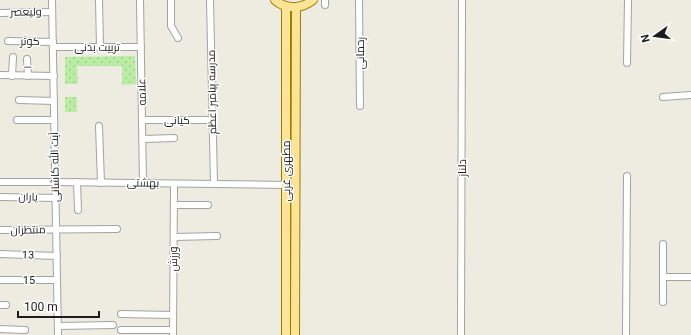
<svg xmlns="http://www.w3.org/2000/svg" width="691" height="335" font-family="Roboto,Cairo,sans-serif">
<defs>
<pattern id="grass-dots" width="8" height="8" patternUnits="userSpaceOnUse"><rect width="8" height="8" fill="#baeda3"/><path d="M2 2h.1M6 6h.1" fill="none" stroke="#9fcb8c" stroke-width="1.8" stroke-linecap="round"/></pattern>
</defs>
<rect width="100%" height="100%" fill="#eeece1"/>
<!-- grass -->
<g fill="url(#grass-dots)">
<polygon points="135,56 136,84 122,85 122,66 77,66 78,84 65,84 65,57"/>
<rect x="65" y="97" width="12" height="15"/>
</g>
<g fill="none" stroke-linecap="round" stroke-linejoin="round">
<defs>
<g id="minor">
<polyline points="52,0 58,335"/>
<polyline points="99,0 100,47"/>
<polyline points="140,0 143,183"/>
<polyline points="171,0 171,26 178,38"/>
<polyline points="210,0 214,184"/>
<polyline points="359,0 360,106"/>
<polyline points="325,5 325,0"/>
<polyline points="0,13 52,12"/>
<polyline points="8,41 53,42"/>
<polyline points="53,47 141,47"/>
<polyline points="27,59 28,76"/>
<polyline points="627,63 628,0"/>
<polyline points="0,75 54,76"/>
<polyline points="12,76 13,57"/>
<polyline points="663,97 691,95"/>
<polyline points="19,100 54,101"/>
<polyline points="17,120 54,120"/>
<polyline points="142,120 212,120"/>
<polyline points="99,126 101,183"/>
<polyline points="143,139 174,138"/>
<polyline points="0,182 56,182 286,185"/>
<polyline points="77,182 78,210"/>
<polyline points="0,197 56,198"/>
<polyline points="174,205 208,205"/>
<polyline points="0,230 117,229"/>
<polyline points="174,237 217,236"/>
<polyline points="663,244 663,302"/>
<polyline points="0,254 57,256"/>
<polyline points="663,277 691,277"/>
<polyline points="0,280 57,280"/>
<polyline points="0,305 6,305"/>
<polyline points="121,314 173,315"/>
<polyline points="58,326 113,325"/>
<polyline points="0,329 25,330"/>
<polyline points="121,330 173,330"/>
<polyline points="173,335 174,184"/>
<polyline points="461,335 462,0"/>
<polyline points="626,335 627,176"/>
</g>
<g id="major">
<path d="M275 0C286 10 302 9 313 0"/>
<polyline points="286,335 286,7"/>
<polyline points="295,335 296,7"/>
</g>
</defs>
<!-- minor casing -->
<use href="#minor" stroke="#a3a3a3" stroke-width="8"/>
<!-- major casing -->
<use href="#major" stroke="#957e00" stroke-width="10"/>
<!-- minor -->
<use href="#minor" stroke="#fff" stroke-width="6"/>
<!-- major -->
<use href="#major" stroke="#ffe496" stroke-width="8"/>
</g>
<g text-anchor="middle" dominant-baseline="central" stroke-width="3" stroke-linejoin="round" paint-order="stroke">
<!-- street labels -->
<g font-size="11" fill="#1c1c1c" stroke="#fff">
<text transform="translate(26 12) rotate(-1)">ولیعصر</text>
<text x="30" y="41">کوثر</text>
<text x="97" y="47">تربیت بدنی</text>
<text transform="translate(360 53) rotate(-90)">رحمانی</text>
<text transform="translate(28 67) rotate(-91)">۱</text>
<text transform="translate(142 92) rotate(-91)">علامه</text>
<text transform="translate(212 92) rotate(-91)">مدرسه پیامبر اعظم</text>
<text x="177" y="120">کیانی</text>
<text transform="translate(55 167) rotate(-91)">آیت الله کاشانی</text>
<text transform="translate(462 168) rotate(-90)">دلناز</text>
<text transform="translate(286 171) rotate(-90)">مطهری غربی</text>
<text transform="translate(143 183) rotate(1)">بهشتی</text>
<text transform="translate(28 197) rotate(1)">یاران</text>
<text transform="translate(28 230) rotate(-1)">منتظران</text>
<text transform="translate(28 255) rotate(1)">13</text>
<text transform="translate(173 259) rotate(-90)">ورزش</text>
<text x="29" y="280">15</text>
</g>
</g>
<!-- north arrow -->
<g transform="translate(655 36) rotate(256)" stroke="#ffffff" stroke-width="3" paint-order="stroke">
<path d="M0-3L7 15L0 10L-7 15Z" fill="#1c1c1c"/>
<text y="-6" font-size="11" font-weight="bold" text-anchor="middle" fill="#1c1c1c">N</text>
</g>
<!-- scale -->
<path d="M18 311v6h81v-6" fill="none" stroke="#1c1c1c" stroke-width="2"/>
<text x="24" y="311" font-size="12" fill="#1c1c1c" stroke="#ffffff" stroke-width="3" paint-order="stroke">100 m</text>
</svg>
